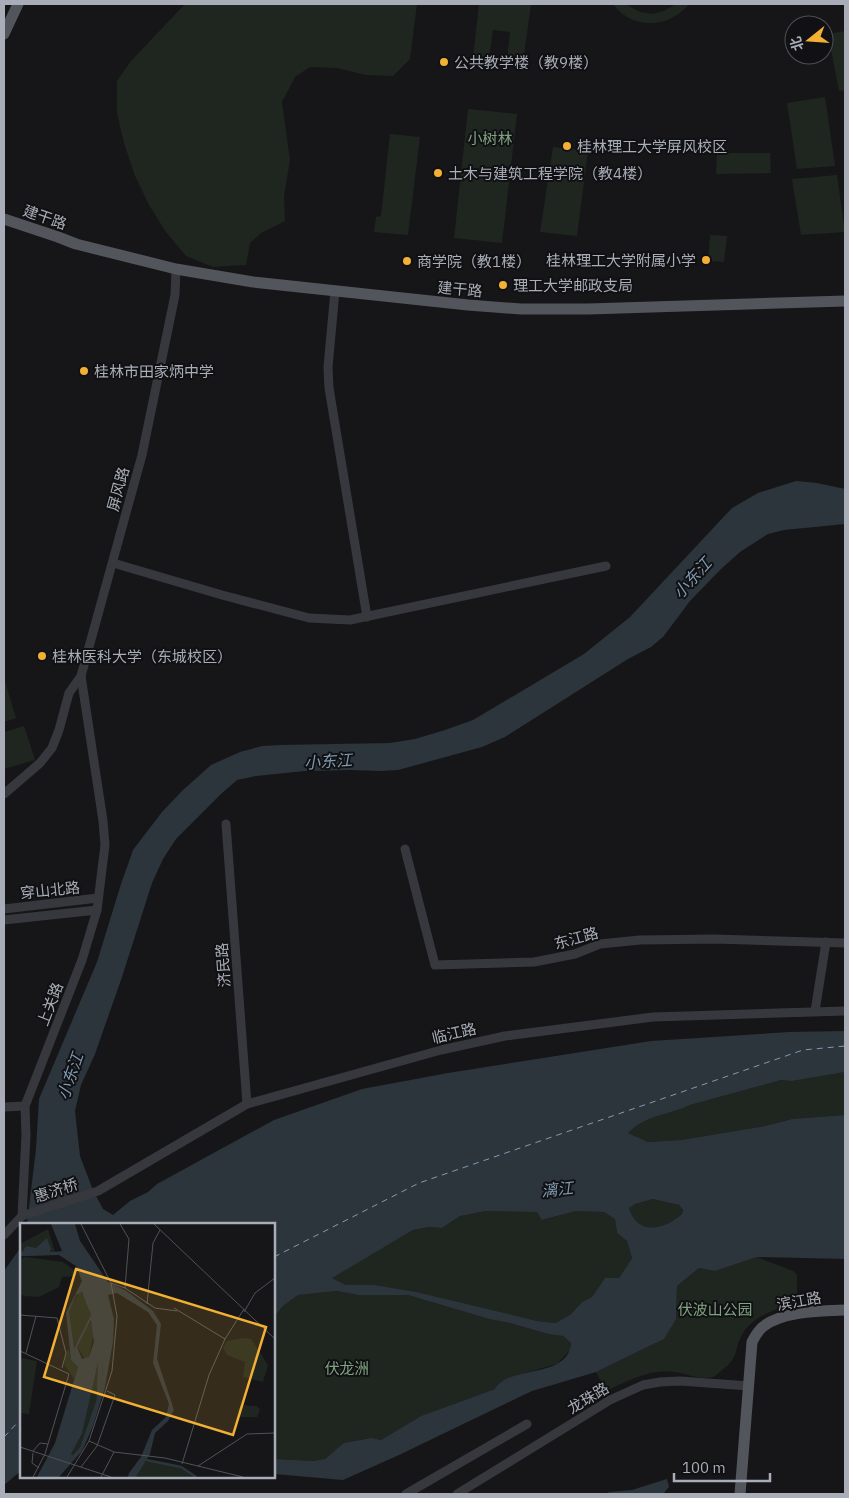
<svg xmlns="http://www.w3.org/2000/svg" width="849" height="1498" font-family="'IBM Plex Sans','Noto Sans SC',sans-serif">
<rect width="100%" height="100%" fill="#161618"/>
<!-- green -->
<g fill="#1e261f">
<polygon points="185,4 417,4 410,59 393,76 366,75 337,68 310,67 295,77 282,102 290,160 284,196 285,221 261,233 250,243 246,265 213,267 186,256 166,232 149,205 135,176 124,143 117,113 117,81 131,61"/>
<polygon points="479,4 531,4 523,63 507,61 510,32 493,30 489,59 473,57"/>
<path d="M613 4H625L640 12 652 14 664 11 676 4H689C669 29 632 30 613 4Z"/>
<polygon points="845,31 845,90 839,91 828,34"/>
<polygon points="825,97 835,166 797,169 787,103"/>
<polygon points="468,109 517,114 502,243 454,238"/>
<polygon points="390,134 420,137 408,235 374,232 376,217 381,216"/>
<polygon points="553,147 588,151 577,236 540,232"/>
<polygon points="717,153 770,153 771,173 716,174"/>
<polygon points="837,175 845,232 801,235 792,179"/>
<polygon points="710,235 727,236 724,262 708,261"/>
<polygon points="4,678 16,718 4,722"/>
<polygon points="24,726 35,760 4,769 4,732"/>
<path d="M845 1072V1115L792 1119 765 1126 681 1140 648 1142 628 1133C648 1113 666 1116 690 1105L781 1080 792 1081Z"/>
<path d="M653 1199 679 1205 683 1210 682 1214C665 1229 638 1237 629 1208L635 1204Z"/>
<polygon points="486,1211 537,1212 543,1220 576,1211 604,1212 615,1219 617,1233 627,1241 632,1258 619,1278 605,1278 592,1297 582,1302 571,1314 556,1323 537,1321 374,1285 346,1285 331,1278 413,1230 429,1227 442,1228 460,1216"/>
<path d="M757 1257 793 1271 797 1275V1303C777 1309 753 1315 742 1335 733 1351 740 1357 722 1370 720 1372 716 1376 713 1377 700 1380 687 1374 675 1372 652 1368 627 1381 606 1391L596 1372 656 1343 676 1319 677 1286 699 1268 715 1271Z"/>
<polygon points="337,1291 359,1295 408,1295 489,1319 510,1323 548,1334 563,1336 571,1343 570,1350 557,1364 514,1376 495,1389 421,1416 381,1440 370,1438 345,1443 325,1459 313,1461 274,1459 274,1317 283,1306 298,1295"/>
</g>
<!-- water -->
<g fill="#2c353c" fill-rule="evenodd">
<path d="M796 481 817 483 845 489V524L784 530 768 534 740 552 721 569 690 601 663 637 651 647 628 659 505 737 482 747 398 770 381 771 351 770 305 771 256 776 237 780 221 794 176 839 163 859 152 883 122 977 95 1054 81 1085 75 1111 80 1156 93 1190 103 1209 113 1215 130 1201 148 1192 157 1184 274 1120 362 1089 448 1073 651 1041 789 1032 845 1031V1072L792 1081 781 1080 690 1105C667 1116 647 1114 628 1133L648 1142 681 1140 765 1126 792 1119 845 1115V1259L757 1257 715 1271 699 1268 677 1286 676 1319 664 1339 596 1372 532 1391 399 1455 343 1480 274 1474V1459L313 1461 325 1459 344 1443 371 1438 381 1440 421 1416 495 1389C509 1364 568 1380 571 1343L563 1336 548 1334 510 1323 489 1319 408 1295H359L337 1291 298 1295 283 1306 274 1317V1224H27L36 1149 39 1099 97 962 121 884 133 850 162 812 182 791 211 765 240 752 262 746 280 745 390 743 415 739 445 730 473 720 584 654 630 617 732 508 758 493ZM653 1199 679 1205 683 1210 682 1214C665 1229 638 1237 629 1208L635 1204ZM486 1211 537 1212 542 1220 576 1211 604 1212 615 1219 617 1233 627 1241 632 1258 619 1278H605L592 1297 582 1302 571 1314 556 1323 537 1321 416 1292 374 1285H346L332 1278 413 1230 429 1227 442 1228 460 1216Z"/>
<polygon points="21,1247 21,1471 4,1485 4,1271"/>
<polygon points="667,1479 669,1487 663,1494 606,1494 609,1492 632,1490"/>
</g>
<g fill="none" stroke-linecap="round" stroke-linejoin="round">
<!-- ferry -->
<g stroke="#7f9bb3" stroke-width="1" stroke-dasharray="6 5" stroke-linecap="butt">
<polyline points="274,1257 419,1183 803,1050 845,1046"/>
<polyline points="4,1437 21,1419"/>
</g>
<!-- minor -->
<g stroke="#37383d" stroke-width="9">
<polyline points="335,291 328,367 329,388 367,617"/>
<polyline points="113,563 222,595 309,618 350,620 606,566"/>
<polyline points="4,794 40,763 52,748 59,730 69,693 81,676 142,455 175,295 176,269"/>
<polyline points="226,824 247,1104"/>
<polyline points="405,849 435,965 534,962 575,954 600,944 640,940 714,939 845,943"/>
<polyline points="4,909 98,898"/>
<polyline points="4,920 97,910"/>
<polyline points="815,1011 826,942"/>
<polyline points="4,1107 25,1106"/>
<polyline points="22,1216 26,1135 25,1106 82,960 97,910 105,845 103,821 81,676"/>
<polyline points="4,1235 22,1216 98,1191 247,1104 441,1050 505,1036 653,1017 845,1011"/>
<polyline points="406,1494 527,1424"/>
<polyline points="457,1494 610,1400 643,1385 660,1382 680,1381 749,1386"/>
</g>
<!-- major -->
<g stroke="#53555c" stroke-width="11">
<polyline points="4,34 18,4"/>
<polyline points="4,219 58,237 76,244 176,269 253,282 468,305 521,309 588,309 845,301"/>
<path d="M740 1494 752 1342C755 1336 758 1330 764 1326 783 1311 821 1311 845 1310"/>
</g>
</g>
<!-- markers -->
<g fill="#f2b134" stroke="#111113" stroke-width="2">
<circle cx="444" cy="62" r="5"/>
<circle cx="567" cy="146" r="5"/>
<circle cx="438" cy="173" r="5"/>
<circle cx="706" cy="260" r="5"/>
<circle cx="407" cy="261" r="5"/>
<circle cx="503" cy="285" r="5"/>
<circle cx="84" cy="371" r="5"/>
<circle cx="42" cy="656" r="5"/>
</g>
<g text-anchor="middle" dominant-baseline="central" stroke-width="4" stroke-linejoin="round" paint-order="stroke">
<!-- poi labels -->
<g font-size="15" fill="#a8adb8" stroke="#111113" text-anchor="start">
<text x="454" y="62">公共教学楼（教9楼）</text>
<text x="577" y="146">桂林理工大学屏风校区</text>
<text x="448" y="173">土木与建筑工程学院（教4楼）</text>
<text x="696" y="260" text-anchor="end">桂林理工大学附属小学</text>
<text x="417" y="261">商学院（教1楼）</text>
<text x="513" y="285">理工大学邮政支局</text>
<text x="94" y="371">桂林市田家炳中学</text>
<text x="52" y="656">桂林医科大学（东城校区）</text>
</g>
<!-- park labels -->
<g font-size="15" fill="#7fa381" stroke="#111113">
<text x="490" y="138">小树林</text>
<text x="715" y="1309">伏波山公园</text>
<text x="347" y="1368">伏龙洲</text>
</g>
<!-- street labels -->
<g font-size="15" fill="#a8adb8" stroke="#111113">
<text transform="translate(45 217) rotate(19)">建干路</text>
<text transform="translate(460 289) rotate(5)">建干路</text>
<text transform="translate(118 489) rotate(-75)">屏风路</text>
<text transform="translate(50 890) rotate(-6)">穿山北路</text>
<text transform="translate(576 938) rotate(-15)">东江路</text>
<text transform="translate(223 965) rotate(-94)">济民路</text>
<text transform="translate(50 1004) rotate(-69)">上关路</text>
<text transform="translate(454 1033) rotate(-13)">临江路</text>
<text transform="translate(56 1190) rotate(-18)">惠济桥</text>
<text transform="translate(799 1301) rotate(-10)">滨江路</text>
<text transform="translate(588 1398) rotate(-31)">龙珠路</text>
</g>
<!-- water labels -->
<g font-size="16" font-style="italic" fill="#7f9bb3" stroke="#111113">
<text transform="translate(692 578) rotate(-48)">小东江</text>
<text transform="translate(328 761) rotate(-4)">小东江</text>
<text transform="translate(70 1076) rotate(-71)">小东江</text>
<text transform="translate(557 1189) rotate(-6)">漓江</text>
</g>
</g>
<!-- overview -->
<g transform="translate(20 1223)">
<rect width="255" height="255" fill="#161618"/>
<path d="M28 6 36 32 0 33V21ZM6 34 43 39 53 46 56 53 42 54 39 64 19 74 5 73 0 71V36ZM59 69 64 71 71 92 67 105 72 97 74 109 69 134 65 136 57 124 66 106 53 124 49 97V87ZM223 115 231 116 248 142 243 159 223 154 225 139 207 132 203 125 207 118ZM47 127H49L51 137 58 144 54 156 44 141ZM0 135 17 138 9 191 0 190ZM78 140 76 184 61 223 53 232 51 231 62 211ZM221 182 237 183 240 187 237 194H219L218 186ZM134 238 161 245 174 254H116L125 239Z" fill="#1e261f"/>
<path d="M31 1H55L60 18 88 59 105 67 133 88 141 101 137 136 154 187 148 198 135 210 130 231 116 254H108L109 250 121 234 132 207 146 194 149 181 133 140 137 102 128 89 97 70 88 72 94 96 93 119 85 164 73 203 62 228 39 254H17L35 220 58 144 51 137 46 90 62 58 56 43 39 32 0 33 6 23 16 25 27 15 31 26 28 32 42 28ZM62 69 71 92 54 125 49 89 56 72ZM71 97 74 119 69 134 62 136 57 124ZM78 140 76 184 61 223 53 232 51 231 62 211Z" fill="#2c353c" fill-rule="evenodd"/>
<path fill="none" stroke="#2c353c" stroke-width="2.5" d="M0 30 27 26 0 31M0 32 53 29 71 62 80 112 82 165 61 226 50 238M126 237 161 244 176 254M36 254 47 241"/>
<path fill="none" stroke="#505258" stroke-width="1" d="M61 1 91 60 105 65 135 85 157 88M100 1 109 16 105 65M134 1 255 116M127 81 133 20 140 7M154 85 205 116M224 89 235 70 255 55M0 92 37 95 46 130 42 145M0 128 49 151 25 231 13 254M6 130 16 93M69 218 94 229M0 224 91 254M13 228 20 220 28 221M13 230 12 240 19 245M162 241 189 152 205 116 224 86M178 243 227 211 255 210M61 244 77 223 95 172 87 168M47 254 69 218 92 148 97 93 91 60M81 254 94 229 145 235 223 254"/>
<path fill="#f2b134" fill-opacity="0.15" stroke="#f2b134" stroke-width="2.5" d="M56 46 246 104 213 212 24 154Z"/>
<rect width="255" height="255" fill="none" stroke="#a8adb8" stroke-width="2.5"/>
</g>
<!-- border -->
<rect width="849" height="1498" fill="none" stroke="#a8adb8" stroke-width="10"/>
<!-- north arrow -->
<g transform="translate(809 40) rotate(253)"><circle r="24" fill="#111113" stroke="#4d4f55"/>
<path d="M0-4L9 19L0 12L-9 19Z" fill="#f2b134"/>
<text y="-8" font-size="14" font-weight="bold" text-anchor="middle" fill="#a8adb8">北</text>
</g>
<!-- scale -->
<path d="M674 1473v8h96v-8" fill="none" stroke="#a8adb8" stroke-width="2.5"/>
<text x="682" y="1473" font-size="15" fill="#a8adb8" stroke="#111113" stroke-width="4" paint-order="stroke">100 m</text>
</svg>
